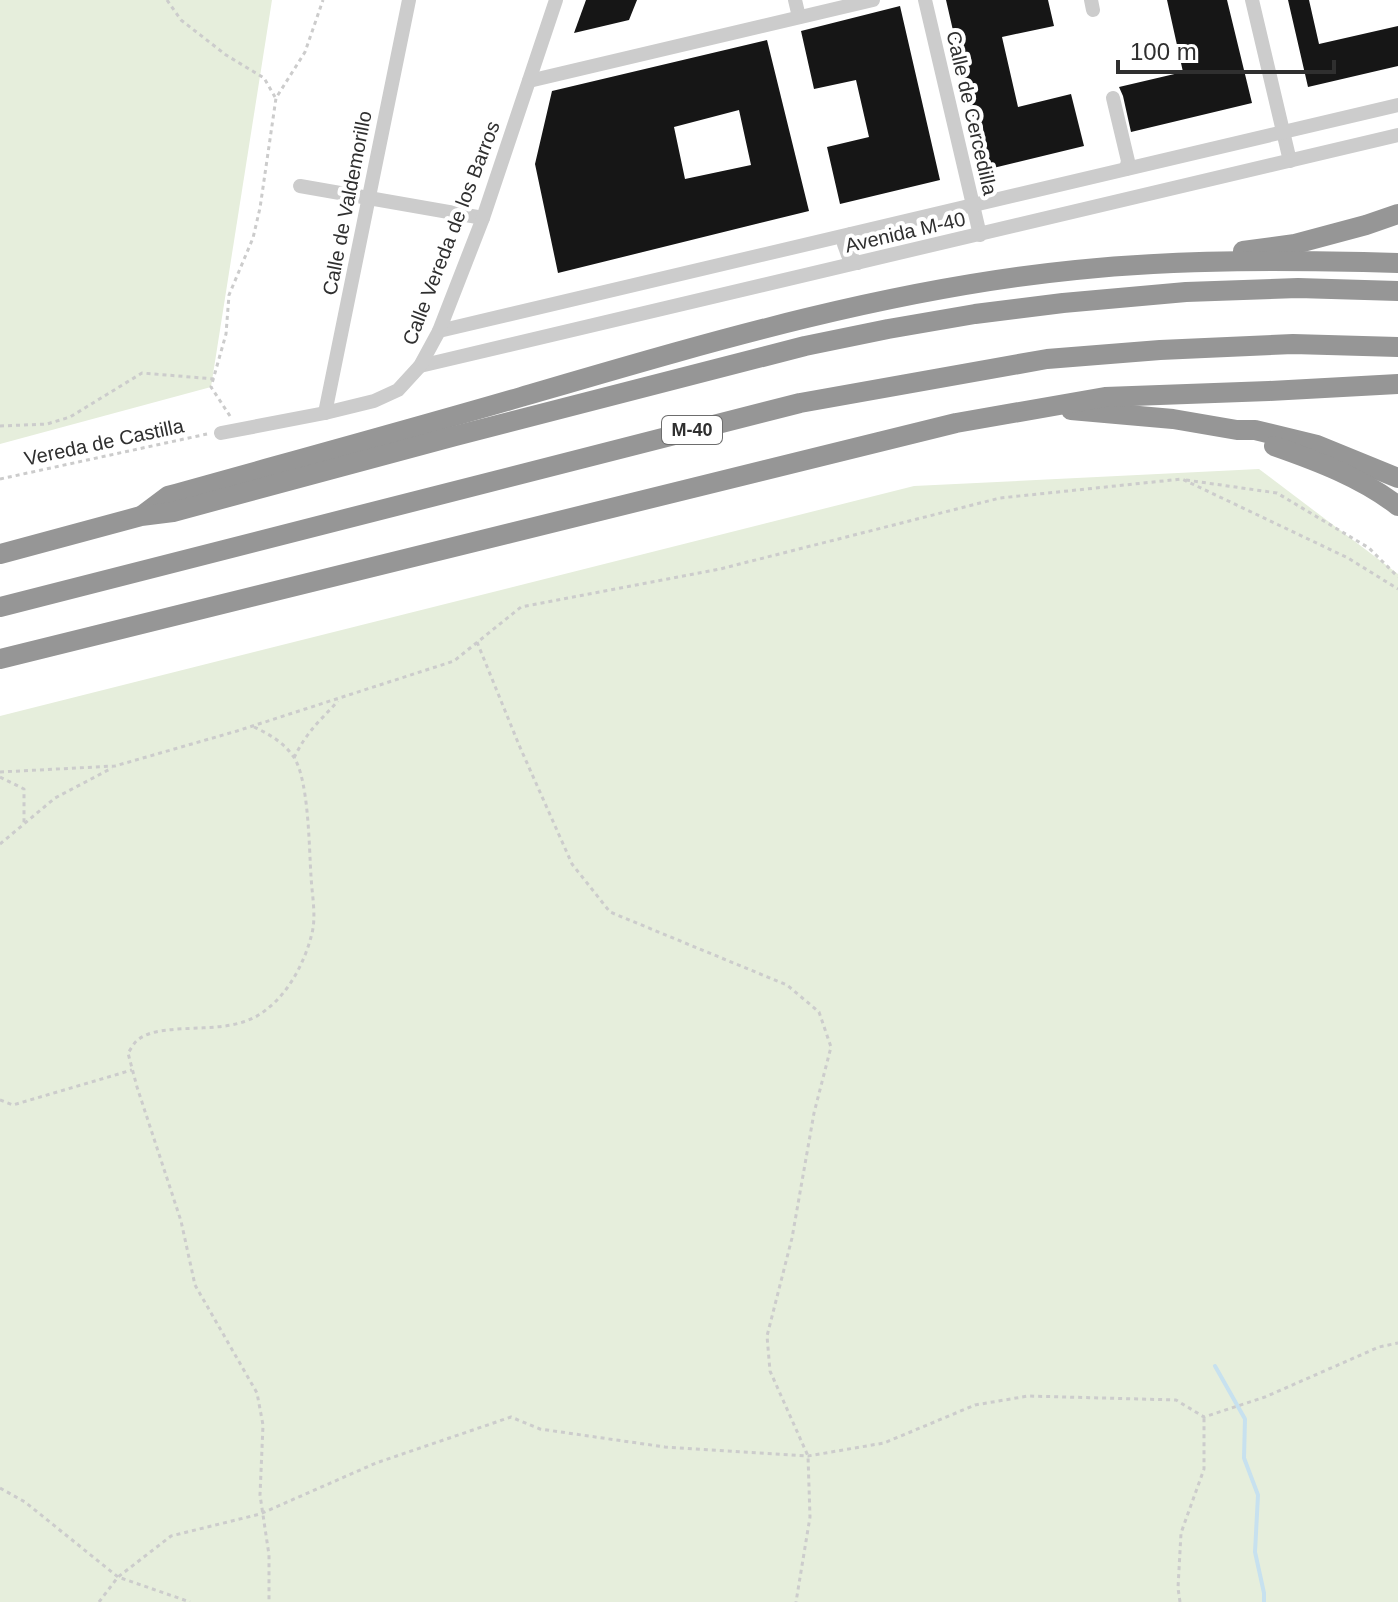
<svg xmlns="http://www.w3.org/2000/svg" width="1398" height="1602" font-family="Arial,sans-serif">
<rect width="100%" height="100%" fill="#fff"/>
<!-- green -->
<g fill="#e6eedc">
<polygon points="0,0 272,0 211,387 0,444"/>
<polygon points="1259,469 1398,574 1398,1602 0,1602 0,716 914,486"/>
</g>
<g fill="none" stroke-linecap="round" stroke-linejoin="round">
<!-- stream -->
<polyline stroke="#c7e1ef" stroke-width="4" points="1215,1366 1245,1419 1244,1458 1258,1495 1255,1552 1264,1593 1264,1602"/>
</g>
<!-- building -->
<g fill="#161616" fill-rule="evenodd">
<polygon points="586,0 637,0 629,20 574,33"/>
<polygon points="946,0 1048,0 1054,26 1002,37 1018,107 1071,94 1084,146 985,170"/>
<polygon points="1167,0 1227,0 1252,103 1131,132 1123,96 1119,87 1183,72"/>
<polygon points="1288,0 1309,0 1319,44 1398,26 1398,66 1308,87"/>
<polygon points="900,6 940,180 840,204 827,147 869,137 856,80 814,89 801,31"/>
<path d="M767 40 809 211 558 273 535 164 552 91ZM739 110 751 165 685 179 674 127Z"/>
</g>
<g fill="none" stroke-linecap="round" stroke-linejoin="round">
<!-- path -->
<g stroke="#ccc" stroke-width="3" stroke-dasharray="4 4" stroke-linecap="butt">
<polyline points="167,0 181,20 226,55 264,78 275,97"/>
<polyline points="230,416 211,387 226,334 229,295 253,238 260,208 276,98 305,52 323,0"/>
<polyline points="0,426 47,424 70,417 142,373 214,379"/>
<polyline points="0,479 207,434"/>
<polyline points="1186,480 1277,493 1369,548 1398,577"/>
<polyline points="477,642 519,745 572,864 610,912 787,985 819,1012 831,1047 814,1113 792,1238 767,1336 770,1371 808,1456 810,1517 796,1602"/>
<path d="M254 727C269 734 283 742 293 756 309 778 309 848 311 876 312 896 317 918 311 937 304 963 289 992 267 1009 240 1032 201 1026 168 1030 158 1031 147 1033 139 1039 134 1042 131 1049 128 1053L137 1087 181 1221 195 1285 257 1393 263 1425 260 1495 269 1555V1602"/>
<path d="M294 758C307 731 319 722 338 701"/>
<polyline points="0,772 115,766 237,731 454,661 521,607 720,569 1000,498 1182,479 1348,558 1398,589"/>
<polyline points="0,777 24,789 24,823"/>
<polyline points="0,844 55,798 112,768"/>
<polyline points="0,1100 13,1105 132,1070"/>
<polyline points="0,1488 25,1502 118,1577 190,1602"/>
<polyline points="99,1602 118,1577 171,1536 260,1514 376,1463 511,1417 540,1429 665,1447 808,1456 884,1443 975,1405 1028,1396 1176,1400 1204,1417 1265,1397 1379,1347 1398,1343"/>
<polyline points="1180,1602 1178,1588 1181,1533 1204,1469 1204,1417"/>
</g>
<!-- minor -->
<g stroke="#ccc" stroke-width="14">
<polyline points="795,0 799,17"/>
<polyline points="925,0 980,235"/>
<polyline points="1091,0 1093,10"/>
<polyline points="1252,0 1290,161"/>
<polyline points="529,81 873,0"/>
<polyline points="1113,98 1128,161 1126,169"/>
<polyline points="300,186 483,218"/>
<polyline points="851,234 844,244 848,255 858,263"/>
<polyline points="439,331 1398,105"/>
<polyline points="420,366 1398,135"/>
<polyline points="325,413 409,0"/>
<polyline points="221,433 325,413 374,401 398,390 420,366 439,331 483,218 556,0"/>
</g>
<!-- highway -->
<g stroke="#969696" stroke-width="20">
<polyline points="1243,251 1295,244 1366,225 1398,214"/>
<polyline points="1071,410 1173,419 1237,430 1255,430 1317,445 1398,478"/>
<path d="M1274 446C1317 461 1362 478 1398 506"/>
<path d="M144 514 168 496C286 463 404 431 521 397 703 344 886 289 1076 270 1183 259 1291 260 1398 263"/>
<polyline points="0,554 141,516 173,512 455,436 805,346 888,329 975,314 1063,303 1186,292 1298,288 1398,291"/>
<polyline points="0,607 800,403 1047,359 1160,350 1293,344 1398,347"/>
<polyline points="0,659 956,423 1105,397 1269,391 1398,384"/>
</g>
</g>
<g text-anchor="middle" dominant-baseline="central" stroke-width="8" stroke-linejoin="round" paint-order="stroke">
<!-- shield labels -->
<rect fill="#fff" stroke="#6d6d6d" stroke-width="2" x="662" y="416" width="60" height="28" rx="6"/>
<g font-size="18" font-weight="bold" fill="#2f2f2f">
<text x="692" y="430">M-40</text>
</g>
<!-- street labels -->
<g font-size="20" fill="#2f2f2f" stroke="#fff">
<text transform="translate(972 113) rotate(77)">Calle de Cercedilla</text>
<text transform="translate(347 203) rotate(-79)">Calle de Valdemorillo</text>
<text transform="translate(905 232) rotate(-13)">Avenida M-40</text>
<text transform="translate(451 233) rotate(-69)">Calle Vereda de los Barros</text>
<text transform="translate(104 442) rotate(-12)">Vereda de Castilla</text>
</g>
</g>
<!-- scale -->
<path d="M1118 60v12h216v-12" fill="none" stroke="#2f2f2f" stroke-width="4"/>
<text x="1130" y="60" font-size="24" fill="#2f2f2f" stroke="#ffffff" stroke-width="6" paint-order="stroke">100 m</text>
</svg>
